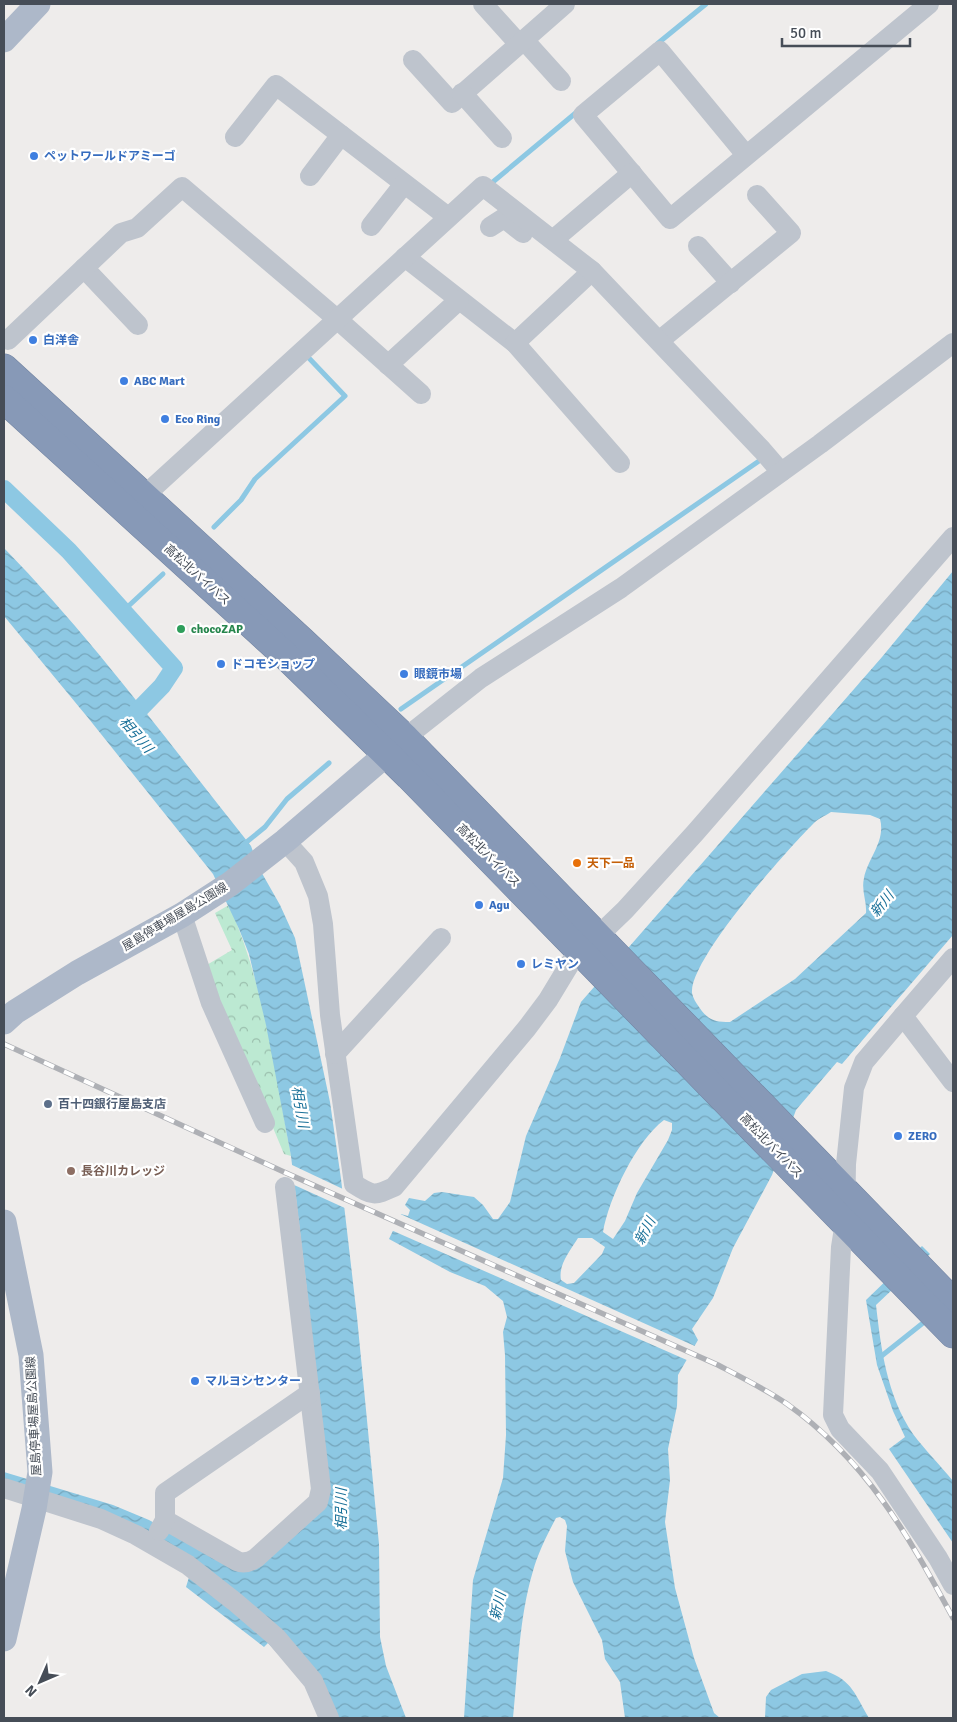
<svg xmlns="http://www.w3.org/2000/svg" width="957" height="1722" font-family="Signika,'Noto Sans JP',sans-serif">
<defs>
<pattern id="forest-crowns" width="20" height="18" patternUnits="userSpaceOnUse" patternTransform="scale(1.25)"><rect width="20" height="18" fill="#bce9d2"/><path d="M2 6a3 3 0 1 1 6 0M12 15a3 3 0 1 1 6 0" fill="none" stroke="#9bbfad"/></pattern>
<pattern id="water-waves" width="16" height="10" patternUnits="userSpaceOnUse" patternTransform="scale(1.25)"><rect width="16" height="10" fill="#8dc8e3"/><path d="M0 5q4-4 8 0t8 0" fill="none" stroke="#75a5bb"/></pattern>
</defs>
<rect width="100%" height="100%" fill="#eeeceb"/>
<!-- forest -->
<path fill="url(#forest-crowns)" d="M229 905C264 984 275 1071 291 1156L284 1154 205 966 232 950 215 913Z"/>
<!-- water -->
<g fill="url(#water-waves)" fill-rule="evenodd">
<path d="M4 548C94 640 170 745 251 846L259 868 280 905 295 938 330 1102 341 1179 357 1317 379 1544 380 1637 386 1666 406 1718H336L268 1643 264 1647 186 1587 194 1561 4 1482V1472L113 1505 149 1520 234 1567 317 1509 310 1317 291 1156 266 1025 249 954 239 929 213 874 89 719 4 616Z"/>
<path d="M953 571V935L842 1064 837 1062 796 1110 772 1175 733 1248 713 1298 692 1329 698 1340 678 1375 677 1406 668 1449 670 1480 665 1522 675 1588 694 1658 714 1713 720 1718H625L620 1682 605 1659 602 1640 573 1582 565 1551 567 1526 565 1520 560 1517 556 1518C547 1535 538 1553 533 1571 519 1618 518 1669 513 1718H464L473 1580 503 1478 506 1435 505 1355 503 1332 507 1317 503 1301 485 1286 450 1272 389 1239 401 1214 408 1216 410 1210 405 1205 409 1198 425 1201 434 1193 442 1192 474 1197 483 1205 493 1219H498L510 1202 526 1136 560 1058 581 1002 882 657ZM831 812 870 815 880 819C886 841 868 858 864 878 861 891 867 901 866 913L795 979 730 1022C714 1022 708 1020 699 1007 696 1003 693 998 692 993 689 960 787 850 812 825 817 819 825 816 831 812ZM664 1120 672 1123V1130L668 1140 637 1193 625 1221 613 1239 603 1232C609 1198 636 1141 664 1120ZM578 1238H592L605 1247 602 1254 574 1283 567 1284 561 1280C558 1265 570 1251 578 1238Z"/>
<path d="M922 1246 930 1254 876 1305C881 1349 887 1396 913 1434 925 1450 940 1465 953 1481V1543L889 1449 905 1437 893 1411 877 1365 866 1300Z"/>
<path d="M826 1671C853 1681 855 1695 869 1718H765L766 1697 771 1690 802 1674Z"/>
</g>
<!-- pier -->
<g fill="#eeeceb">
<polygon points="290,1164 345,1190 347,1209 292,1184"/>
<polygon points="398,1213 697,1347 689,1361 391,1230"/>
</g>
<g fill="none" stroke-linecap="round" stroke-linejoin="round">
<!-- stream -->
<g stroke="#8dc8e3" stroke-width="5">
<polyline points="657,44 706,4"/>
<polyline points="488,186 578,111"/>
<polyline points="214,527 241,500 255,479 345,396 306,355"/>
<polyline points="122,612 163,574"/>
<polyline points="401,709 759,461"/>
<polyline points="243,845 265,827 287,799 329,763"/>
<polyline points="879,1359 879,1358 928,1319"/>
</g>
<!-- canal -->
<polyline stroke="#8dc8e3" stroke-width="18" points="4,489 69,551 174,668 162,686 125,724"/>
<defs>
<g id="highway">
<polyline points="4,368 302,641 405,738 953,1302"/>
<polyline points="4,399 286,656 409,776 953,1334"/>
</g>
</defs>
<!-- highway casing -->
<use href="#highway" stroke="#7284a2" stroke-width="29"/>
<!-- minor -->
<g stroke="#bec4cd" stroke-width="20">
<polyline points="483,4 519,44"/>
<polyline points="524,40 561,81"/>
<polyline points="413,60 452,103 565,4"/>
<polyline points="462,93 502,138"/>
<polyline points="235,137 276,85 448,217"/>
<polyline points="746,155 660,51 583,115 670,219 929,4"/>
<polyline points="310,176 341,135"/>
<polyline points="371,226 404,184"/>
<polyline points="490,227 504,218 523,233"/>
<polyline points="553,240 632,173"/>
<polyline points="698,246 731,283"/>
<polyline points="405,257 515,343"/>
<polyline points="84,268 138,325"/>
<polyline points="592,271 515,343 620,463"/>
<polyline points="8,340 121,233 137,228 182,187 337,319 421,394"/>
<polyline points="659,341 791,233 757,195"/>
<polyline points="388,365 459,300"/>
<polyline points="144,496 483,186 592,271 762,450 781,472"/>
<polyline points="405,738 481,678 621,588 820,444 953,343"/>
<path d="M285 841 304 862 318 896 323 924 330 1015 354 1184C373 1196 374 1196 394 1187L527 1028 548 1000 571 962 625 910 695 833 953 537"/>
<polyline points="182,915 211,1003 265,1123"/>
<polyline points="953,958 903,1016 953,1082"/>
<polyline points="903,1016 864,1062 854,1088 846,1164 845,1222 841,1247 833,1415 840,1429 880,1471 938,1558 953,1585"/>
<polyline points="335,1054 441,938"/>
<polyline points="4,1488 101,1519 136,1535 188,1565 234,1601 276,1637 313,1681 329,1718"/>
<path d="M165 1520 237 1561C244 1564 250 1562 256 1558L318 1502 321 1489 285 1187"/>
<polyline points="159,1531 165,1520 165,1493 310,1393"/>
</g>
<!-- major -->
<g stroke="#adb8c9" stroke-width="25">
<polyline points="4,40 38,4"/>
<polyline points="4,1022 15,1012 77,973 182,915 230,884 285,841 402,741"/>
<polyline points="4,1222 31,1355 40,1472 34,1509 4,1639"/>
</g>
<!-- highway -->
<use href="#highway" stroke="#8799b7" stroke-width="28"/>
<defs>
<path id="rail" d="M4 1044 284 1172 718 1365C741 1377 765 1389 787 1404 866 1460 908 1535 953 1618"/>
</defs>
<!-- rail casing -->
<use href="#rail" stroke="#aeb0b5" stroke-width="5.5"/>
<!-- rail -->
<use href="#rail" stroke="#fff" stroke-width="4" stroke-dasharray="11" stroke-linecap="butt"/>
</g>
<!-- markers -->
<g fill="#3f7fe0" stroke="#fff" stroke-width="2">
<circle cx="34" cy="156" r="5"/>
<circle cx="33" cy="340" r="5"/>
<circle cx="124" cy="381" r="5"/>
<circle cx="165" cy="419" r="5"/>
<circle cx="221" cy="664" r="5"/>
<circle cx="404" cy="674" r="5"/>
<circle cx="479" cy="905" r="5"/>
<circle cx="521" cy="964" r="5"/>
<circle cx="898" cy="1136" r="5"/>
<circle cx="195" cy="1381" r="5"/>
</g>
<circle fill="#2e9e5b" stroke="#fff" stroke-width="2" cx="181" cy="629" r="5"/>
<circle fill="#e8710a" stroke="#fff" stroke-width="2" cx="577" cy="863" r="5"/>
<circle fill="#5c6f8a" stroke="#fff" stroke-width="2" cx="48" cy="1104" r="5"/>
<circle fill="#8d6e63" stroke="#fff" stroke-width="2" cx="71" cy="1171" r="5"/>
<g text-anchor="middle" dominant-baseline="central" stroke-width="4.5" stroke-linejoin="round" paint-order="stroke">
<!-- shop labels -->
<g font-size="12" font-weight="bold" fill="#366cbe" stroke="#fff" text-anchor="start">
<text x="44" y="156">ペットワールドアミーゴ</text>
<text x="43" y="340">白洋舎</text>
<text x="134" y="381">ABC Mart</text>
<text x="175" y="419">Eco Ring</text>
<text x="231" y="664">ドコモショップ</text>
<text x="414" y="674">眼鏡市場</text>
<text x="489" y="905">Agu</text>
<text x="531" y="964">レミヤン</text>
<text x="908" y="1136">ZERO</text>
<text x="205" y="1381">マルヨシセンター</text>
</g>
<!-- street labels -->
<g font-size="12" fill="#464d57" stroke="#fff">
<text transform="translate(197 575) rotate(42)">高松北バイパス</text>
<text transform="translate(488 856) rotate(45)">高松北バイパス</text>
<text transform="translate(175 917) rotate(-31)">屋島停車場屋島公園線</text>
<text transform="translate(771 1146) rotate(46)">高松北バイパス</text>
<text transform="translate(34 1416) rotate(-93)">屋島停車場屋島公園線</text>
</g>
<!-- leisure labels -->
<g font-size="12" font-weight="bold" fill="#27864d" stroke="#fff" text-anchor="start">
<text x="191" y="629">chocoZAP</text>
</g>
<!-- food labels -->
<g font-size="12" font-weight="bold" fill="#c56008" stroke="#fff" text-anchor="start">
<text x="587" y="863">天下一品</text>
</g>
<!-- service labels -->
<g font-size="12" font-weight="bold" fill="#4e5e75" stroke="#fff" text-anchor="start">
<text x="58" y="1104">百十四銀行屋島支店</text>
</g>
<!-- education labels -->
<g font-size="12" font-weight="bold" fill="#785e54" stroke="#fff" text-anchor="start">
<text x="81" y="1171">長谷川カレッジ</text>
</g>
<!-- water labels -->
<g font-size="14" font-style="italic" fill="#187098" stroke="#fff">
<text transform="translate(136 735) rotate(49)">相引川</text>
<text transform="translate(882 904) rotate(-51)">新川</text>
<text transform="translate(300 1107) rotate(80)">相引川</text>
<text transform="translate(645 1231) rotate(-62)">新川</text>
<text transform="translate(341 1509) rotate(-90)">相引川</text>
<text transform="translate(498 1606) rotate(-77)">新川</text>
</g>
</g>
<!-- border -->
<rect width="957" height="1722" fill="none" stroke="#464d57" stroke-width="10"/>
<!-- north arrow -->
<g transform="translate(40 1682) rotate(225)" stroke="#ffffff" stroke-width="4" paint-order="stroke">
<path d="M0-4L9 19L0 12L-9 19Z" fill="#464d57"/>
<text y="-8" font-size="14" font-weight="bold" text-anchor="middle" fill="#464d57">N</text>
</g>
<!-- scale -->
<path d="M782 38v8h128v-8" fill="none" stroke="#464d57" stroke-width="2.5"/>
<text x="790" y="38" font-size="15" fill="#464d57" stroke="#ffffff" stroke-width="4" paint-order="stroke">50 m</text>
</svg>
